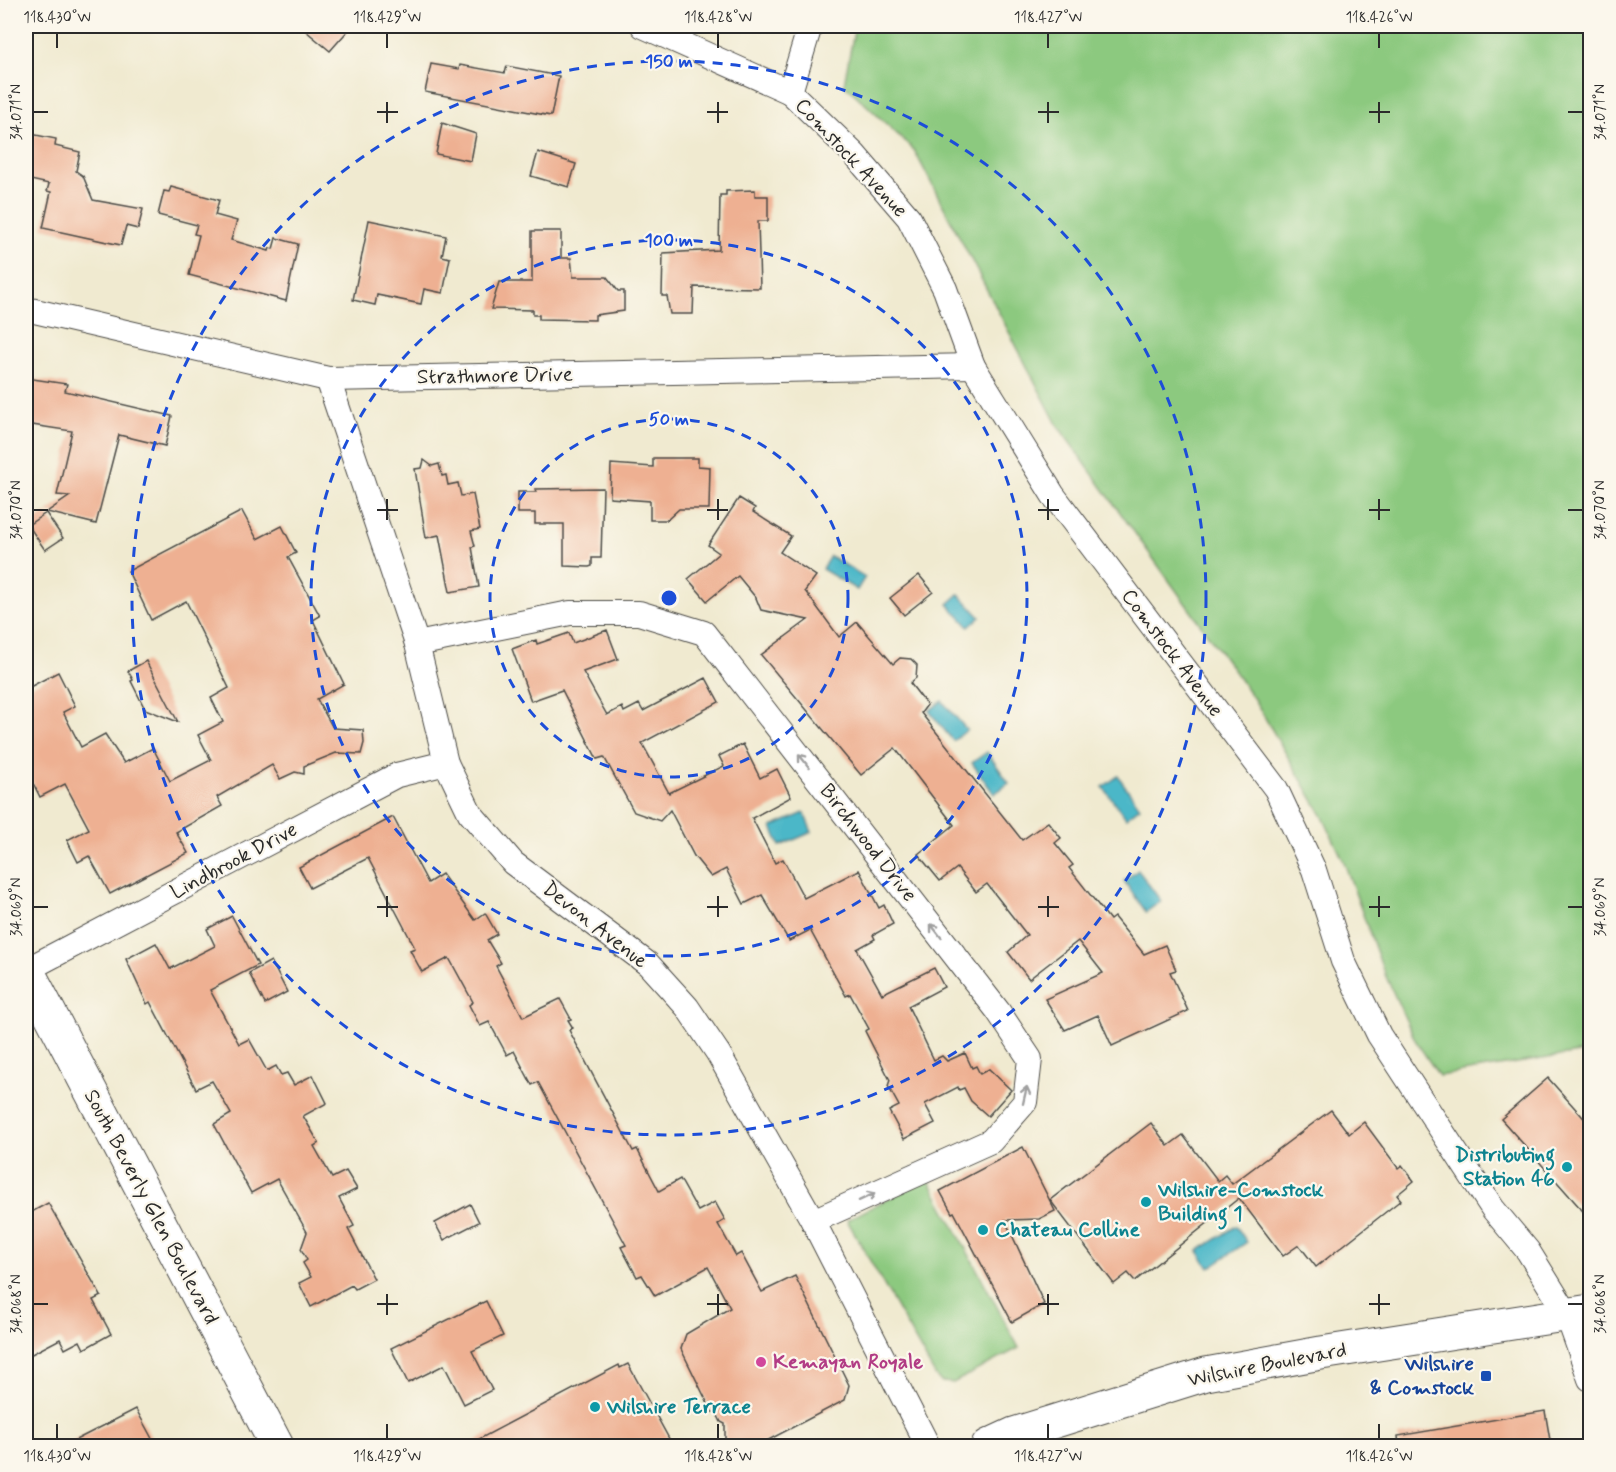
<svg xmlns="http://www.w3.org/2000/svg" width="1616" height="1472" font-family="Mynerve,sans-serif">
<rect width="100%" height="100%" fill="#fbf7ec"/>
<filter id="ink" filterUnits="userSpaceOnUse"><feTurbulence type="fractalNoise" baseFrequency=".0167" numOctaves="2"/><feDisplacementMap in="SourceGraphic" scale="12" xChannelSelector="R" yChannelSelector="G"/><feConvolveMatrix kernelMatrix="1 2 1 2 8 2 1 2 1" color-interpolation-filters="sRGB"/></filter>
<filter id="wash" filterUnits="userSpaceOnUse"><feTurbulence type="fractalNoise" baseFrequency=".008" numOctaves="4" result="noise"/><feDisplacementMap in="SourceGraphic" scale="24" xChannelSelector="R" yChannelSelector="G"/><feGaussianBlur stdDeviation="1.35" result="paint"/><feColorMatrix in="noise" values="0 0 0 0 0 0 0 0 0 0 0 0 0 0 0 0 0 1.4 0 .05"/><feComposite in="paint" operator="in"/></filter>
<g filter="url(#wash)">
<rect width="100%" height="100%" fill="#f0ead0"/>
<!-- green -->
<g fill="#8cc97f" stroke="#5c7a55" stroke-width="1.5">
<polygon points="855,26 1590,26 1590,1051 1439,1076 1415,1040 1383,970 1344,862 1322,815 1254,699 1058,426 914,150 844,84"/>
<polygon points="928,1178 1019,1348 953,1383 941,1382 935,1375 847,1220"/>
</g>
<!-- water -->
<g fill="#4cb7c8" stroke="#3c717a" stroke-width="1.5">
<polygon points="830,556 865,577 857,590 822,569"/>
<polygon points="959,594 980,617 969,627 948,604"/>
<polygon points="942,701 967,730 953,741 929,711"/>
<polygon points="987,752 1009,783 994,794 972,763"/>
<polygon points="1118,776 1140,807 1126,818 1103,787"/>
<polygon points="804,813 812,832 780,846 772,827"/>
<polygon points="1138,870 1161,901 1146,912 1124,881"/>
<polygon points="1236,1226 1247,1242 1209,1268 1198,1251"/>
</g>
<g id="blocks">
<!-- building -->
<g fill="#eeb092">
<polygon points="300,26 352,26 330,51"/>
<polygon points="431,64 459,69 460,65 505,73 507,66 559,76 551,116 425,92"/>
<polygon points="442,123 476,134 471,161 436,154"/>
<polygon points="26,133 56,139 55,146 80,152 76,171 83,176 93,200 143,209 138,229 126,226 121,245 43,228 51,192 47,191 49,184 26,179"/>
<polygon points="538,152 576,164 569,187 531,176"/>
<polygon points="171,187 219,200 215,215 237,221 231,240 269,251 270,248 273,249 276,238 298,244 286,301 189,275 199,235 194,234 197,225 158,215 164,191 169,192"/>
<polygon points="755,190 755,196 768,196 768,221 758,221 760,288 694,287 693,314 670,314 667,296 662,296 663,253 719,250 720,195 726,195 726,191"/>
<polygon points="369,220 446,236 442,256 450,258 443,293 424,289 421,304 377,295 375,305 353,300"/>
<polygon points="532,231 561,231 561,258 571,258 573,277 607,277 618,291 624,291 624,311 595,315 595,320 539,319 539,315 533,315 533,310 491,309 499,282 532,282"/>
<polygon points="26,378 67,384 65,391 172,416 165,446 119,435 96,524 47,512 70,496 57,495 72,431 26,424"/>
<polygon points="653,458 698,458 698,466 710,467 709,509 679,509 667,520 650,520 650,501 610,498 611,464 653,467"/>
<polygon points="424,460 432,466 439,464 442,476 446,475 448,485 458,483 461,496 473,494 480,529 471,531 475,546 472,547 479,587 450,592 439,535 426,538 415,469 422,468"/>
<polygon points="603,488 601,558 592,558 592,566 589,567 564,566 564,524 535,524 535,513 518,513 518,492 536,492 535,489"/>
<polygon points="739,498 755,508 753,512 791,536 780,552 816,576 805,591 839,637 857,622 893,664 900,658 911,659 917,665 916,678 910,683 927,705 921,713 1022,840 1048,822 1061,838 1055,843 1073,865 1069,868 1110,920 1114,917 1144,954 1165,945 1176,970 1170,972 1188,1011 1112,1046 1098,1015 1065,1030 1045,999 1103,973 1078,941 1029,979 1008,952 1027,935 987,884 976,892 957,868 940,881 918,854 954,825 895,748 861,775 761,655 808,620 761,610 756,598 738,576 707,601 688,579 719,553 708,545"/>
<polygon points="242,511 257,539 282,526 296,553 288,557 320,616 313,620 344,684 317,699 333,728 363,730 364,743 361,754 336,753 304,766 304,774 295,772 280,779 272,765 217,797 222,806 176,832 188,853 110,894 89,856 78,862 67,840 89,829 65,784 40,797 26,769 26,689 58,672 75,706 63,712 81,747 105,734 124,763 153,748 170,781 211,760 198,735 223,722 211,698 229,688 186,601 151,620 128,571"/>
<polygon points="46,513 63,538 45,550 28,525"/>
<polygon points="919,575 933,592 904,615 890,598"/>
<polygon points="607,630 618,659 583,672 607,715 622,707 624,712 639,704 643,711 706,678 719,702 642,743 669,793 724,766 719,756 743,744 760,778 777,769 791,797 752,818 775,863 783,859 804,898 859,870 879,908 884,905 893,924 873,935 875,939 857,949 882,994 934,968 944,987 908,1006 934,1060 942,1056 947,1061 965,1053 972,1068 976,1066 980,1074 989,1069 1011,1090 988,1116 971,1101 964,1088 959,1090 958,1087 925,1104 935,1123 904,1139 889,1111 899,1106 888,1086 890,1080 865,1031 869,1029 850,994 846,996 810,930 789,941 762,895 744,904 726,869 711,877 694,856 670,810 660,821 634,812 604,757 597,759 562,690 531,701 512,649 536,640 537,644 569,633 573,643"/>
<polygon points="146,661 178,722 145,709 131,681 133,680 128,671"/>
<polygon points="393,817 428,883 442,874 475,920 485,913 497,934 487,940 501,963 496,966 523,1017 560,999 571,1019 568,1020 573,1028 569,1030 633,1151 637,1149 659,1191 680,1179 698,1211 715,1202 725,1220 718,1224 736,1256 741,1253 762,1292 795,1276 849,1385 845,1400 757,1446 734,1446 725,1439 725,1424 721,1422 716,1412 712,1412 681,1349 686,1334 730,1308 708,1267 655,1296 642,1275 637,1277 621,1247 626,1245 538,1082 532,1085 514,1051 507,1055 489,1022 480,1026 469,1005 473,1002 449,958 422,972 410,950 415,948 368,858 310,888 299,867"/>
<polygon points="232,916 258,965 210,990 239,1044 249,1039 267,1071 276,1066 281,1075 287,1073 294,1085 313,1075 327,1103 303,1116 319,1143 314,1146 332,1178 346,1171 357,1189 339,1198 354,1226 348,1229 374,1279 355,1289 352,1285 311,1307 299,1283 311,1277 303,1263 307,1260 301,1249 307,1232 277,1179 251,1193 214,1124 231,1114 212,1081 196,1089 150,1002 147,1004 126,959 156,943 170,969 215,946 207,929"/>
<polygon points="271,961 287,992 265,1004 249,973"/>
<polygon points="1548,1078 1590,1125 1590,1219 1501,1119"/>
<polygon points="1331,1110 1349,1134 1364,1122 1398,1168 1402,1165 1414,1181 1397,1195 1401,1200 1316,1267 1299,1245 1283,1256 1239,1198 1135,1281 1128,1273 1114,1284 1050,1200 1151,1123 1168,1146 1183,1135 1218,1181 1225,1175 1232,1184"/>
<polygon points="1023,1147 1055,1211 1039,1219 1005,1220 1044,1304 1012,1322 954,1212 952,1213 940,1191"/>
<polygon points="48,1203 101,1296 93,1300 111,1334 84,1349 80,1341 65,1349 60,1339 26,1357 26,1215"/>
<polygon points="470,1204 479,1222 444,1240 435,1223"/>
<polygon points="486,1301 503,1336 472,1351 492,1390 464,1404 444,1365 408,1383 391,1348"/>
<polygon points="628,1364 673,1446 466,1446 619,1365 620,1368"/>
<polygon points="136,1409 156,1446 64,1446"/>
<polygon points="1545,1411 1551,1446 1399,1446 1398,1436"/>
</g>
</g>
</g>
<g filter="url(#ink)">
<use href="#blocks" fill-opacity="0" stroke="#494844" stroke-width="1.5"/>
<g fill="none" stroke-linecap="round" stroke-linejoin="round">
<defs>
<g id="street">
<polyline points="643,26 790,92 854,154 909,218 945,289 973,366 1053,495 1276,789 1314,870 1343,961 1379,1035 1493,1209 1528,1251 1567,1314 1590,1379"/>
<polyline points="790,92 810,26"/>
<polyline points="26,309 328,379 973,366"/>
<polyline points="328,379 417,644 446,763 470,813 513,863 648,964 687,1007 718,1053 813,1221 928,1446"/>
<polyline points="417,644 570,613 639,613 704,633 998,1011 1030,1059 1025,1102 991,1141 813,1221"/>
<polyline points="26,970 397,775 446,763"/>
</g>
<polyline id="secondary" points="26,968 277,1446"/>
<polyline id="primary" points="988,1446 1014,1434 1206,1374 1321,1353 1590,1311"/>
</defs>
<!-- street casing -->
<use href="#street" stroke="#494844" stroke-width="26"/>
<!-- secondary casing -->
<use href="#secondary" stroke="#494844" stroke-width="35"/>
<!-- primary casing -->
<use href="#primary" stroke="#494844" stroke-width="35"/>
<!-- street -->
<use href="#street" stroke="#fff" stroke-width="24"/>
<!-- secondary -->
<use href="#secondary" stroke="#fff" stroke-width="33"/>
<!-- primary -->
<use href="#primary" stroke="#fff" stroke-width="33"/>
</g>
<!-- one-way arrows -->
<defs><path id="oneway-shaft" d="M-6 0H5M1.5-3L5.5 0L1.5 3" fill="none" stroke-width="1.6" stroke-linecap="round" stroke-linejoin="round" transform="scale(1.5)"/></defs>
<g stroke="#a0a0a0">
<use href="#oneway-shaft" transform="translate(804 761) rotate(-128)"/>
<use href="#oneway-shaft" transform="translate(936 931) rotate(-128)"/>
<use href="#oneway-shaft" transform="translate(1025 1095) rotate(-77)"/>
<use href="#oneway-shaft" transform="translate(867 1197) rotate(-25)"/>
</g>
</g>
<!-- ticks -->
<path fill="none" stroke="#2b2b2b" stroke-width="2" d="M57 33V48M387 33V48M718 33V48M1048 33V48M1379 33V48M387 102V123M718 102V123M1048 102V123M1379 102V123M33 112H48M377 112H398M707 112H728M1038 112H1059M1369 112H1390M1568 112H1583M387 499V520M718 499V520M1048 499V520M1379 499V520M33 510H48M377 510H398M707 510H728M1038 510H1059M1369 510H1390M1568 510H1583M387 896V917M718 896V917M1048 896V917M1379 896V917M33 907H48M377 907H398M707 907H728M1038 907H1059M1369 907H1390M1568 907H1583M387 1294V1315M718 1294V1315M1048 1294V1315M1379 1294V1315M33 1304H48M377 1304H398M707 1304H728M1038 1304H1059M1369 1304H1390M1568 1304H1583M57 1424V1439M387 1424V1439M718 1424V1439M1048 1424V1439M1379 1424V1439"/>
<!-- distance rings -->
<g fill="none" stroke="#1d4ed8" stroke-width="3" stroke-dasharray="10 8">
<circle cx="669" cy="598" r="179"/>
<circle cx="669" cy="598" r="358"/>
<circle cx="669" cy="598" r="537"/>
</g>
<!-- markers -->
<g fill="#0f9aa8" stroke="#fbf7ec" stroke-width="2">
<circle cx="1567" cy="1167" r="6"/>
<circle cx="1146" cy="1202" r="6"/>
<circle cx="983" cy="1230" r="6"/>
<circle cx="595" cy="1407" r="6"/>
</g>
<circle fill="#d1479c" stroke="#fbf7ec" stroke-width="2" cx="761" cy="1362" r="6"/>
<rect fill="#1a4fb4" stroke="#fbf7ec" stroke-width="2" x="1480" y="1370" width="12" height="12" rx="3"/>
<g text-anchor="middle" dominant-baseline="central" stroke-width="4.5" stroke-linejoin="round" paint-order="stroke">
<!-- street labels -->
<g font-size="21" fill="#2b2b2b" stroke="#fbf7ec">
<text transform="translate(851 158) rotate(47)">Comstock Avenue</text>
<text transform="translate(495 376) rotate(-1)">Strathmore Drive</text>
<text transform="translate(1172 653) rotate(53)">Comstock Avenue</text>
<text transform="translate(868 843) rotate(52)">Birchwood Drive</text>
<text transform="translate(234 861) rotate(-28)">Lindbrook Drive</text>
<text transform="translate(595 925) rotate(38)">Devon Avenue</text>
<text transform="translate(151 1207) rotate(62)">South Beverly Glen Boulevard</text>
<text transform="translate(1267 1365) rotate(-11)">Wilshire Boulevard</text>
</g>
<!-- culture labels -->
<g font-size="21" font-weight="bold" fill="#0d838f" stroke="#fbf7ec" text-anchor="start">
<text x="1555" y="1155" text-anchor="end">Distributing<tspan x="1555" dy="24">Station 46</tspan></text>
<text x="1158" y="1190">Wilshire-Comstock<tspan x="1158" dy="24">Building 1</tspan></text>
<text x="995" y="1230">Chateau Colline</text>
<text x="607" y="1407">Wilshire Terrace</text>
</g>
<!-- hotel labels -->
<g font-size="21" font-weight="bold" fill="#b23c85" stroke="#fbf7ec" text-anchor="start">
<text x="773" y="1362">Kemayan Royale</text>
</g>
<!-- transit labels -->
<g font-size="21" font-weight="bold" fill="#164399" stroke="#fbf7ec" text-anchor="end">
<text x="1474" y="1364">Wilshire<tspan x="1474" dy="24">&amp; Comstock</tspan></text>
</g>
</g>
<circle cx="669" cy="598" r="9" fill="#1d4ed8" stroke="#fbf7ec" stroke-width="3"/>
<g font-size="18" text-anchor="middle" font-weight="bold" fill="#1d4ed8" stroke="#fbf7ec" stroke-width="4.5" stroke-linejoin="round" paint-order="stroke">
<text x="669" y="67">150 m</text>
<text x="669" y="246">100 m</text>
<text x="669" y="425">50 m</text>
</g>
<!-- margin -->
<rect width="1616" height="1472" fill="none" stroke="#fbf7ec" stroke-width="66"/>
<rect x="33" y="33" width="1550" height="1406" fill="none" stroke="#2b2b2b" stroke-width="2"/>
<g font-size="15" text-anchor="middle" fill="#2b2b2b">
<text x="57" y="22">118.430°W</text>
<text x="387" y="22">118.429°W</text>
<text x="718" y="22">118.428°W</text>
<text x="1048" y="22">118.427°W</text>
<text x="1379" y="22">118.426°W</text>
<text transform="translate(16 112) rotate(-90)" y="5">34.071°N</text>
<text transform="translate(1600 112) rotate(-90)" y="5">34.071°N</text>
<text transform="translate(16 510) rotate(-90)" y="5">34.070°N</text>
<text transform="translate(1600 510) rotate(-90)" y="5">34.070°N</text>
<text transform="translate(16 907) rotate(-90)" y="5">34.069°N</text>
<text transform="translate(1600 907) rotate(-90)" y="5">34.069°N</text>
<text transform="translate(16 1304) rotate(-90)" y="5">34.068°N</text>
<text transform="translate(1600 1304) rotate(-90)" y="5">34.068°N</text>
<text x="57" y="1461">118.430°W</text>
<text x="387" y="1461">118.429°W</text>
<text x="718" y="1461">118.428°W</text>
<text x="1048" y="1461">118.427°W</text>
<text x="1379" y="1461">118.426°W</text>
</g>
</svg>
